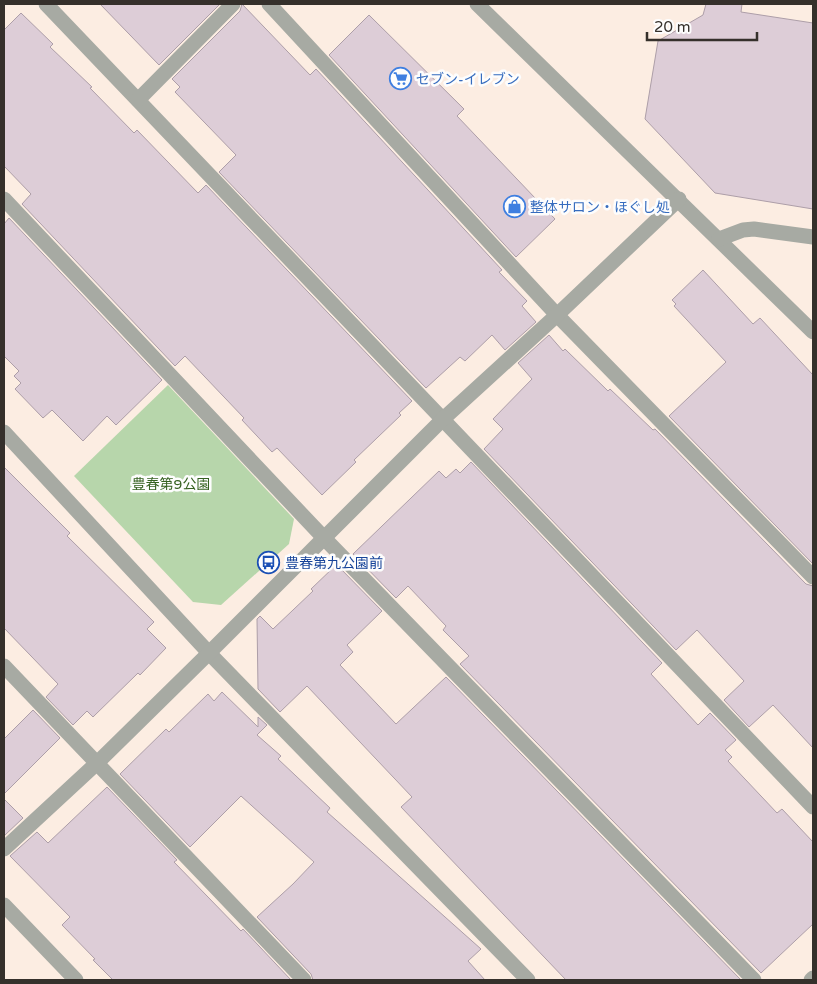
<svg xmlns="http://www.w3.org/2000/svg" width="817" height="984" font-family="'Varela Round','Noto Sans JP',sans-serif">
<rect width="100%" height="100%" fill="#fcede2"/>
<!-- green -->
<polygon fill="#b7d6ab" points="168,385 294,519 289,544 221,605 193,602 74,476"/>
<!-- building -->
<g fill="#ddcdd7" stroke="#ad9ea8">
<polygon points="100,4 220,4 159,65"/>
<polygon points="242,4 310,75 316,69 502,270 499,272 527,301 522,306 536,322 505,350 492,335 465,361 460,357 426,388 219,172 236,155 175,92 180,87 172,79 240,11"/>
<polygon points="706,4 742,4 741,12 813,23 813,209 715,193 645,119 658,41 703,15"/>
<polygon points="21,13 53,44 50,47 92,87 90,88 134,133 137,130 198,193 206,185 412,401 399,413 401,415 354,460 356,462 322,495 277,448 272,452 242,420 244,418 185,356 175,366 22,204 31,194 4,166 4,30"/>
<polygon points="369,15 464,109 457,116 555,219 516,257 329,55"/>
<polygon points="9,218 162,380 116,425 107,416 83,441 52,410 43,418 15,389 21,383 14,376 19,371 4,356 4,224"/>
<polygon points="703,270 753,324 760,318 813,375 813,564 669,416 726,362 674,306 676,304 672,300"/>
<polygon points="549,335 563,351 565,349 608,391 610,389 653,430 655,429 806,584 813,586 813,748 773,705 749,727 724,700 744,681 697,630 676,650 484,449 503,429 493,419 532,379 518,363"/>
<polygon points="471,462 662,663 651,674 698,725 710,713 736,740 725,750 732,757 728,761 777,813 782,809 813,842 813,924 761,973 460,664 469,656 443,630 446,626 408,586 396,598 353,554 439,471 446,478 456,469 460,473"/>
<polygon points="4,467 70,533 67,536 154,622 147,629 166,648 140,675 138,673 93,717 87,711 73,725 46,697 58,684 4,628"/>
<polygon points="335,566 337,569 339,567 382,611 347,645 353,652 340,665 396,724 446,677 741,980 566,980 401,807 412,797 307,686 280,712 258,689 257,619 260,616 273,629 313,591 311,589"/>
<polygon points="222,692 258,727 258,717 267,725 257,735 281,756 278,759 330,808 327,812 481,949 468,961 485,980 313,980 311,974 257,917 293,884 314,862 241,796 190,847 120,774 166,729 169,732 208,694 214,701"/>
<polygon points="33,710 60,738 4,794 4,739"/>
<polygon points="107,787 177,860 174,862 241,931 243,929 291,980 113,980 93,960 95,959 62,925 70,917 10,856 37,832 48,843"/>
<polygon points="4,799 23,818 4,836"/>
</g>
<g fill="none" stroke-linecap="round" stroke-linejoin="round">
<!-- street -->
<g stroke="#a7aaa3" stroke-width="15">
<polyline points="46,4 813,807"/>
<polyline points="269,4 557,315 813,577"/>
<polyline points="477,4 813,332"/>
<polyline points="138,100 233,4"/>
<polyline points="4,199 324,538 754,980"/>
<polyline points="719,239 743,230 754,229 813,237"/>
<polyline points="4,432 209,653 528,980"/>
<polyline points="4,666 304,980"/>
<polyline points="4,849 97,763 209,653 442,420 557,315 679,199"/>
<polyline points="4,905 76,980"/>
<polyline points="811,980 813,978"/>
</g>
</g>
<!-- icons -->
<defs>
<symbol id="supermarket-ring" viewBox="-11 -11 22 22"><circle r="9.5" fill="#fdfdfd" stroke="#3f7fe0" stroke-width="1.5"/><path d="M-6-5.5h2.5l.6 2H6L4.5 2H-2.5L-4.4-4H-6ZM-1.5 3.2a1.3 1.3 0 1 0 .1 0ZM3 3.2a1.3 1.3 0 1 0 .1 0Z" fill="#3f7fe0"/></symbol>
<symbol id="shop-ring" viewBox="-11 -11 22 22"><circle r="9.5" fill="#fdfdfd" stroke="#3f7fe0" stroke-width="1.5"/><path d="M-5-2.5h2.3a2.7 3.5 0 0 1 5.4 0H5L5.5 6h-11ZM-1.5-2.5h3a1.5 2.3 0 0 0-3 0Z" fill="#3f7fe0"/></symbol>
<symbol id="bus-ring" viewBox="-11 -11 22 22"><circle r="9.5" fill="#fdfdfd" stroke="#1a4fb4" stroke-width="1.5"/><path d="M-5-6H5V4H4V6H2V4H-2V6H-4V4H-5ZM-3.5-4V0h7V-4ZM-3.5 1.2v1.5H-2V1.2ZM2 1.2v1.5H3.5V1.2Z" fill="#1a4fb4"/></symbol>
</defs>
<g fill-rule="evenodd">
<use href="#supermarket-ring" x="388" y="66" width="25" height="25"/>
<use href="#shop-ring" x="502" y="194" width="25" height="25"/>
<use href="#bus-ring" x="256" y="550" width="25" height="25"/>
</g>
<g text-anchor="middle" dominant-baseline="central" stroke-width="5" stroke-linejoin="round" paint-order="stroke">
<!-- shop labels -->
<g font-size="14" fill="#366cbe" stroke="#fdfdfd" text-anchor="start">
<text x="416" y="79">セブン-イレブン</text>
<text x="530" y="207">整体サロン・ほぐし処</text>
</g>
<!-- park labels -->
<g font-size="14" fill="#356120" stroke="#fdfdfd">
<text x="171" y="484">豊春第9公園</text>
</g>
<!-- transit labels -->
<g font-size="14" fill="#164399" stroke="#fdfdfd" text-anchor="start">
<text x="285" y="563">豊春第九公園前</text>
</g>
</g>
<!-- border -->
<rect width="817" height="984" fill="none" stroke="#35302b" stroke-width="10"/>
<!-- scale -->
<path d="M647 32v8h110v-8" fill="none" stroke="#35302b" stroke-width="2.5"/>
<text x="654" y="32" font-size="15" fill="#35302b" stroke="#fdfdfd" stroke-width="4" paint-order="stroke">20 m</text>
</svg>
